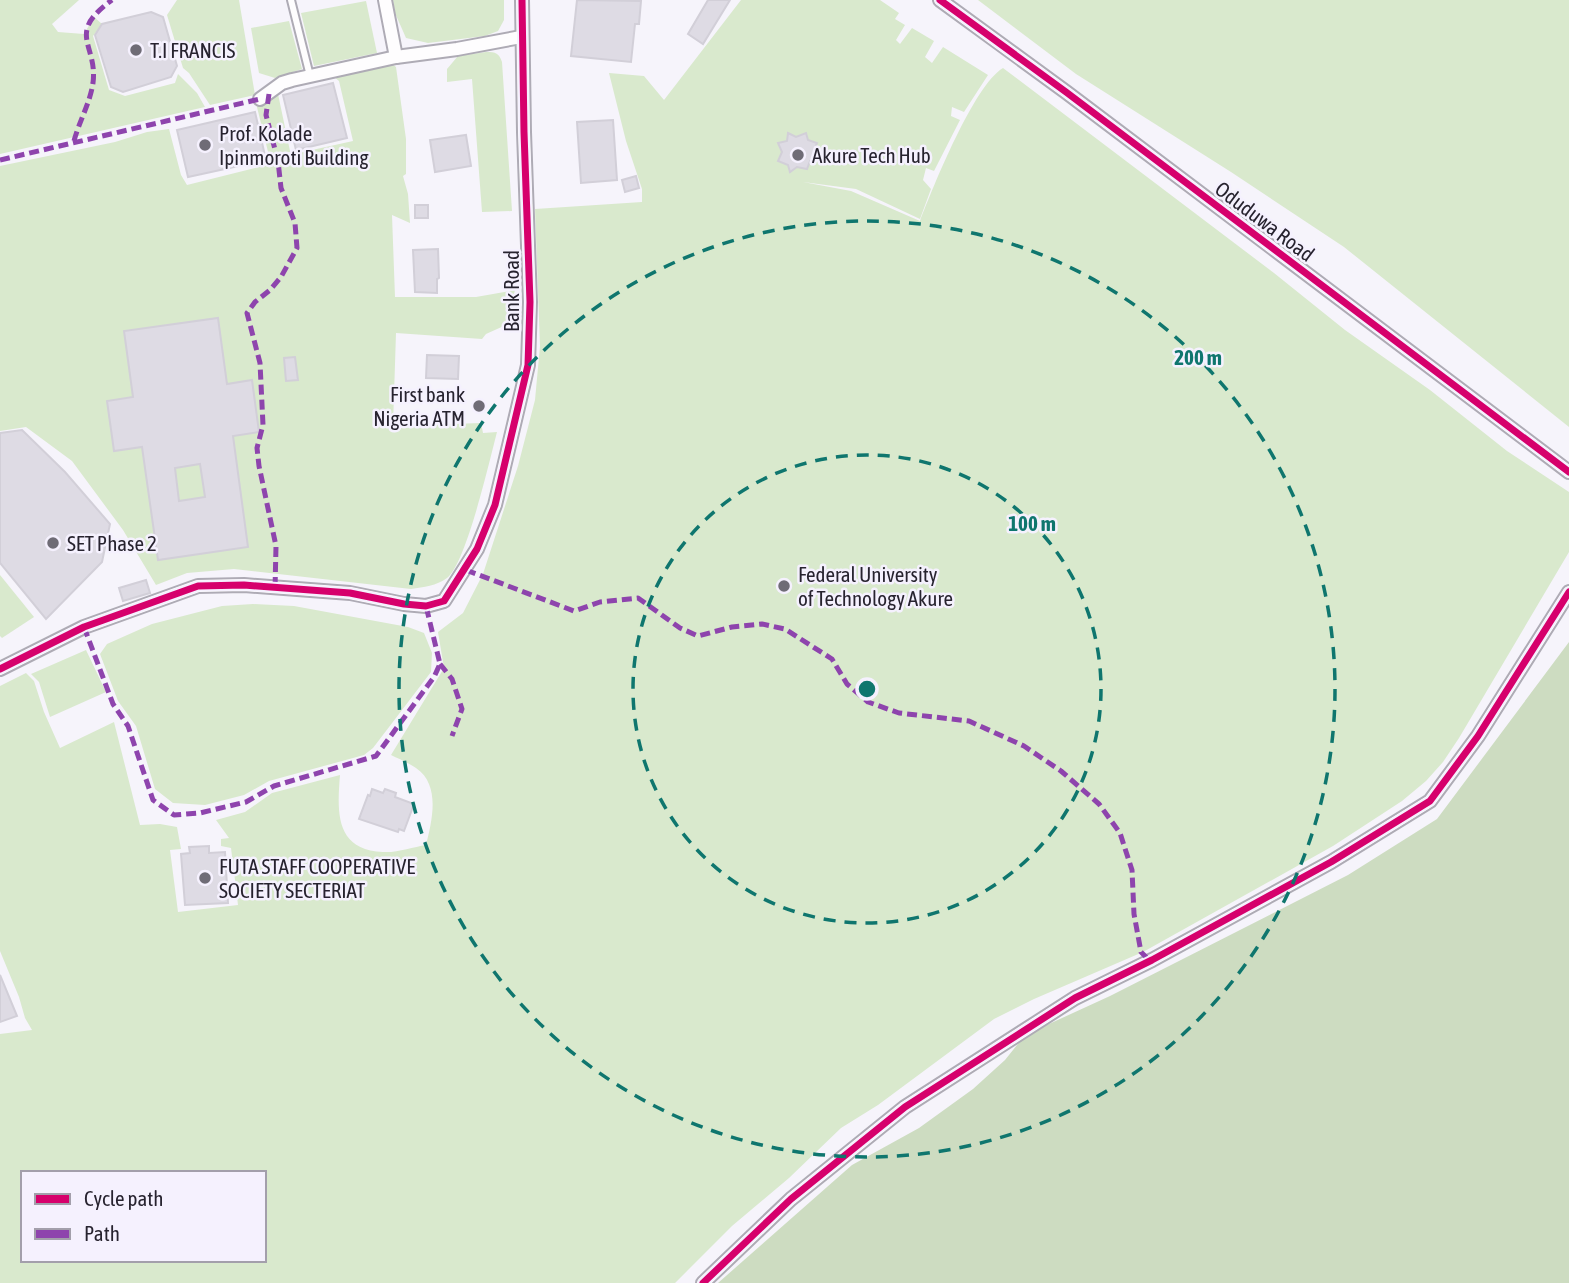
<svg xmlns="http://www.w3.org/2000/svg" width="1569" height="1283" font-family="'Asap Condensed',sans-serif">
<rect width="100%" height="100%" fill="#f6f4fb"/>
<!-- green -->
<g fill="#d9e9cd" fill-rule="evenodd">
<polygon points="0,0 79,0 52,24 58,32 84,34 94,17 102,24 93,36 109,90 125,96 175,83 178,74 197,93 205,107 0,154"/>
<polygon points="177,0 239,0 255,95 210,105 189,73 183,68 167,15"/>
<polygon points="393,0 504,0 504,20 498,31 485,36 428,43 406,38 395,13"/>
<path d="M741 0H880L899 13 895 19 905 25 896 40 900 44 912 28 934 41 925 57 932 63 943 47 988 75 964 112 952 107 951 116 960 120 934 171 926 168 923 180 931 189 920 219 856 189 803 182 851 191 920 221C933 187 974 85 1003 68L1274 273 1345 330 1430 390 1507 451 1569 492V552L1459 738 1443 762 1426 781 1402 801 1333 846 1143 952 1034 999 994 1019 878 1105 841 1128 789 1178 732 1226 675 1283H0V1034L32 1030 25 1018 19 997 0 951V686L26 673 34 681 44 712 60 748 114 722 140 825 160 824 177 827 181 849 170 850 178 912 238 905 231 848 221 846V839L229 838 216 820 245 812 272 793 340 775C337 812 335 850 383 852 397 853 413 847 426 845 432 821 441 785 416 768 409 763 399 759 391 755L444 668 438 632 463 613 483 574 518 466 535 400 540 346 535 209 642 202V189L626 141 609 73 644 76 664 100ZM23 1173H264V1260H23Z"/>
<polygon points="978,0 1569,0 1569,427 1344,247 1231,172 1076,74"/>
<polygon points="366,1 377,53 314,66 301,13"/>
<polygon points="289,21 302,69 275,78 259,73 251,28"/>
<path d="M486 52C496 52 499 53 502 62L512 211 482 212 472 79 447 82V69L458 56Z"/>
<path d="M392 64 396 67 406 139V174L403 176 408 194 410 223 392 215 395 297H476L515 290 506 325 486 334 482 339 396 333 393 426 481 423 483 433 497 432C490 459 466 564 447 578 436 586 424 587 411 589L234 569 187 573 156 585 123 530 72 461 26 427 0 431V166L115 142 147 132 169 129 181 175 187 185 271 164 256 103 278 94 290 151 294 154 353 141 339 81 333 76Z"/>
<polygon points="0,575 34,617 2,638 0,636"/>
<polygon points="253,604 294,606 408,627 424,633 432,653 431,672 373,748 364,755 269,781 244,795 205,805 173,803 155,789 136,726 118,701 100,654 107,644 152,624 222,606"/>
<polygon points="86,650 106,692 50,717 39,682 31,674"/>
</g>
<!-- forest -->
<polygon fill="#cddcc1" points="1569,642 1569,1283 718,1283 852,1165 919,1128 973,1089 1005,1060 1025,1035 1110,996 1348,875 1437,819"/>
<!-- building -->
<g fill="#dedbe4" stroke="#d2cfd8" stroke-width="2" fill-rule="evenodd">
<polygon points="577,0 641,1 639,24 635,24 631,62 571,56"/>
<polygon points="708,0 730,0 703,44 688,34"/>
<polygon points="151,12 163,17 177,66 171,77 123,92 111,87 95,35 102,24"/>
<polygon points="333,83 347,138 296,150 283,95"/>
<polygon points="255,112 266,160 188,177 177,130"/>
<polygon points="613,120 617,180 581,183 577,122"/>
<polygon points="788,133 796,137 806,133 808,140 817,143 814,150 817,159 810,161 807,169 797,167 790,172 788,165 778,161 782,152 778,143 787,141"/>
<polygon points="466,135 471,166 435,172 430,140"/>
<polygon points="636,176 639,188 625,192 622,180"/>
<rect x="415" y="205" width="13" height="13"/>
<polygon points="438,249 439,278 437,279 437,293 415,292 413,250"/>
<path d="M218 318 227 384 252 380 259 432 233 436 248 547 158 560 142 447 114 451 107 401 133 397 124 331ZM200 464 205 497 179 501 175 468Z"/>
<polygon points="427,355 459,356 458,379 426,378"/>
<polygon points="295,357 298,380 286,381 284,358"/>
<polygon points="22,430 65,472 110,524 102,562 46,619 0,563 0,433"/>
<polygon points="146,580 150,593 123,601 119,588"/>
<polygon points="372,789 383,793 385,789 396,793 395,797 414,804 404,831 399,829 398,832 359,819 368,795 370,796"/>
<polygon points="209,846 209,853 225,852 228,903 185,905 181,854 190,853 189,847"/>
<polygon points="0,975 17,1016 0,1022"/>
</g>
<g fill="none" stroke-linecap="round" stroke-linejoin="round">
<defs>
<polyline id="lane" points="291,0 310,76"/>
<g id="street">
<polyline points="385,0 396,57"/>
<polyline points="940,0 1066,92 1569,472"/>
<polyline points="260,99 282,83 292,80 396,57 457,49 521,37"/>
<polyline points="0,669 84,627 198,586 244,585 350,593 404,604 426,606 444,601 477,549 495,505 528,365 530,302 524,132 522,0"/>
<polyline points="703,1283 791,1199 905,1107 1075,998 1152,960 1331,862 1430,801 1478,736 1569,592"/>
</g>
</defs>
<!-- lane casing -->
<use href="#lane" stroke="#aeabb5" stroke-width="10"/>
<!-- street casing -->
<use href="#street" stroke="#aeabb5" stroke-width="16"/>
<!-- lane -->
<use href="#lane" stroke="#fefdfe" stroke-width="6"/>
<!-- street -->
<use href="#street" stroke="#fefdfe" stroke-width="12"/>
<!-- quiet -->
<g stroke="#8e44ad" stroke-width="5" stroke-dasharray="10 5" stroke-linecap="butt">
<polyline points="269,94 266,115 278,161 281,188 295,223 297,248 281,277 270,290 255,302 247,313 260,363 263,425 257,448 259,466 276,546 275,589"/>
<path d="M74 141C79 122 90 103 93 83 98 44 65 34 112 0"/>
<polyline points="0,160 260,99"/>
<polyline points="466,570 574,611 600,602 638,598 680,628 698,636 732,627 762,624 785,629 832,659 847,684 868,702 899,713 969,721 1024,746 1061,771 1099,804 1120,833 1132,870 1134,914 1141,952 1150,961"/>
<polyline points="84,627 113,704 128,726 153,800 174,815 200,813 246,802 274,786 376,756 434,677 440,664 426,606"/>
<polyline points="440,664 452,679 462,709 452,736"/>
</g>
<defs>
<g id="cycleway">
<polyline points="940,0 1066,92 1569,472"/>
<polyline points="0,669 84,627 198,586 244,585 350,593 404,604 426,606 444,601 477,549 495,505 528,365 530,302 524,132 522,0"/>
<polyline points="703,1283 791,1199 905,1107 1075,998 1152,960 1331,862 1430,801 1478,736 1569,592"/>
</g>
</defs>
<!-- cycleway casing -->
<use href="#cycleway" stroke="#f5f1fe" stroke-width="11"/>
<!-- cycleway -->
<use href="#cycleway" stroke="#d6006c" stroke-width="7"/>
</g>
<!-- distance rings -->
<g fill="none" stroke="#0f766e" stroke-width="3.5" stroke-dasharray="12 9">
<circle cx="867" cy="689" r="234"/>
<circle cx="867" cy="689" r="468"/>
</g>
<!-- markers -->
<g fill="#6f6c76" stroke="#f5f1fe" stroke-width="2.5">
<circle cx="136" cy="50" r="7"/>
<circle cx="205" cy="145" r="7"/>
<circle cx="798" cy="155" r="7"/>
<circle cx="479" cy="406" r="7"/>
<circle cx="53" cy="543" r="7"/>
<circle cx="784" cy="586" r="7"/>
<circle cx="205" cy="878" r="7"/>
</g>
<g text-anchor="middle" dominant-baseline="central" stroke-width="5" stroke-linejoin="round" paint-order="stroke">
<!-- poi labels -->
<g font-size="21" fill="#27232f" stroke="#f5f1fe" text-anchor="start">
<text x="150" y="50">T.I FRANCIS</text>
<text x="219" y="133">Prof. Kolade<tspan x="219" dy="24">Ipinmoroti Building</tspan></text>
<text x="812" y="155">Akure Tech Hub</text>
<text x="465" y="394" text-anchor="end">First bank<tspan x="465" dy="24">Nigeria ATM</tspan></text>
<text x="67" y="543">SET Phase 2</text>
<text x="798" y="574">Federal University<tspan x="798" dy="24">of Technology Akure</tspan></text>
<text x="219" y="866">FUTA STAFF COOPERATIVE<tspan x="219" dy="24">SOCIETY SECTERIAT</tspan></text>
</g>
<!-- street labels -->
<g font-size="21" fill="#27232f" stroke="#f5f1fe">
<text transform="translate(1265 221) rotate(37)">Oduduwa Road</text>
<text transform="translate(511 291) rotate(-90)">Bank Road</text>
</g>
</g>
<circle cx="867" cy="689" r="10" fill="#0f766e" stroke="#f5f1fe" stroke-width="3.5"/>
<g font-size="21" text-anchor="middle" font-weight="bold" fill="#0f766e" stroke="#f5f1fe" stroke-width="5" stroke-linejoin="round" paint-order="stroke">
<text x="1198" y="365">200 m</text>
<text x="1032" y="531">100 m</text>
</g>
<!-- legend -->
<rect x="21" y="1171" width="245" height="91" fill="#f5f1fe" stroke="#a39fab" stroke-width="2"/>
<rect x="35" y="1194" width="35" height="10" fill="#d6006c" stroke="#a39fab" stroke-width="2"/>
<text x="84" y="1206" font-size="21" fill="#27232f">Cycle path</text>
<rect x="35" y="1229" width="35" height="10" fill="#8e44ad" stroke="#a39fab" stroke-width="2"/>
<text x="84" y="1241" font-size="21" fill="#27232f">Path</text>
</svg>
